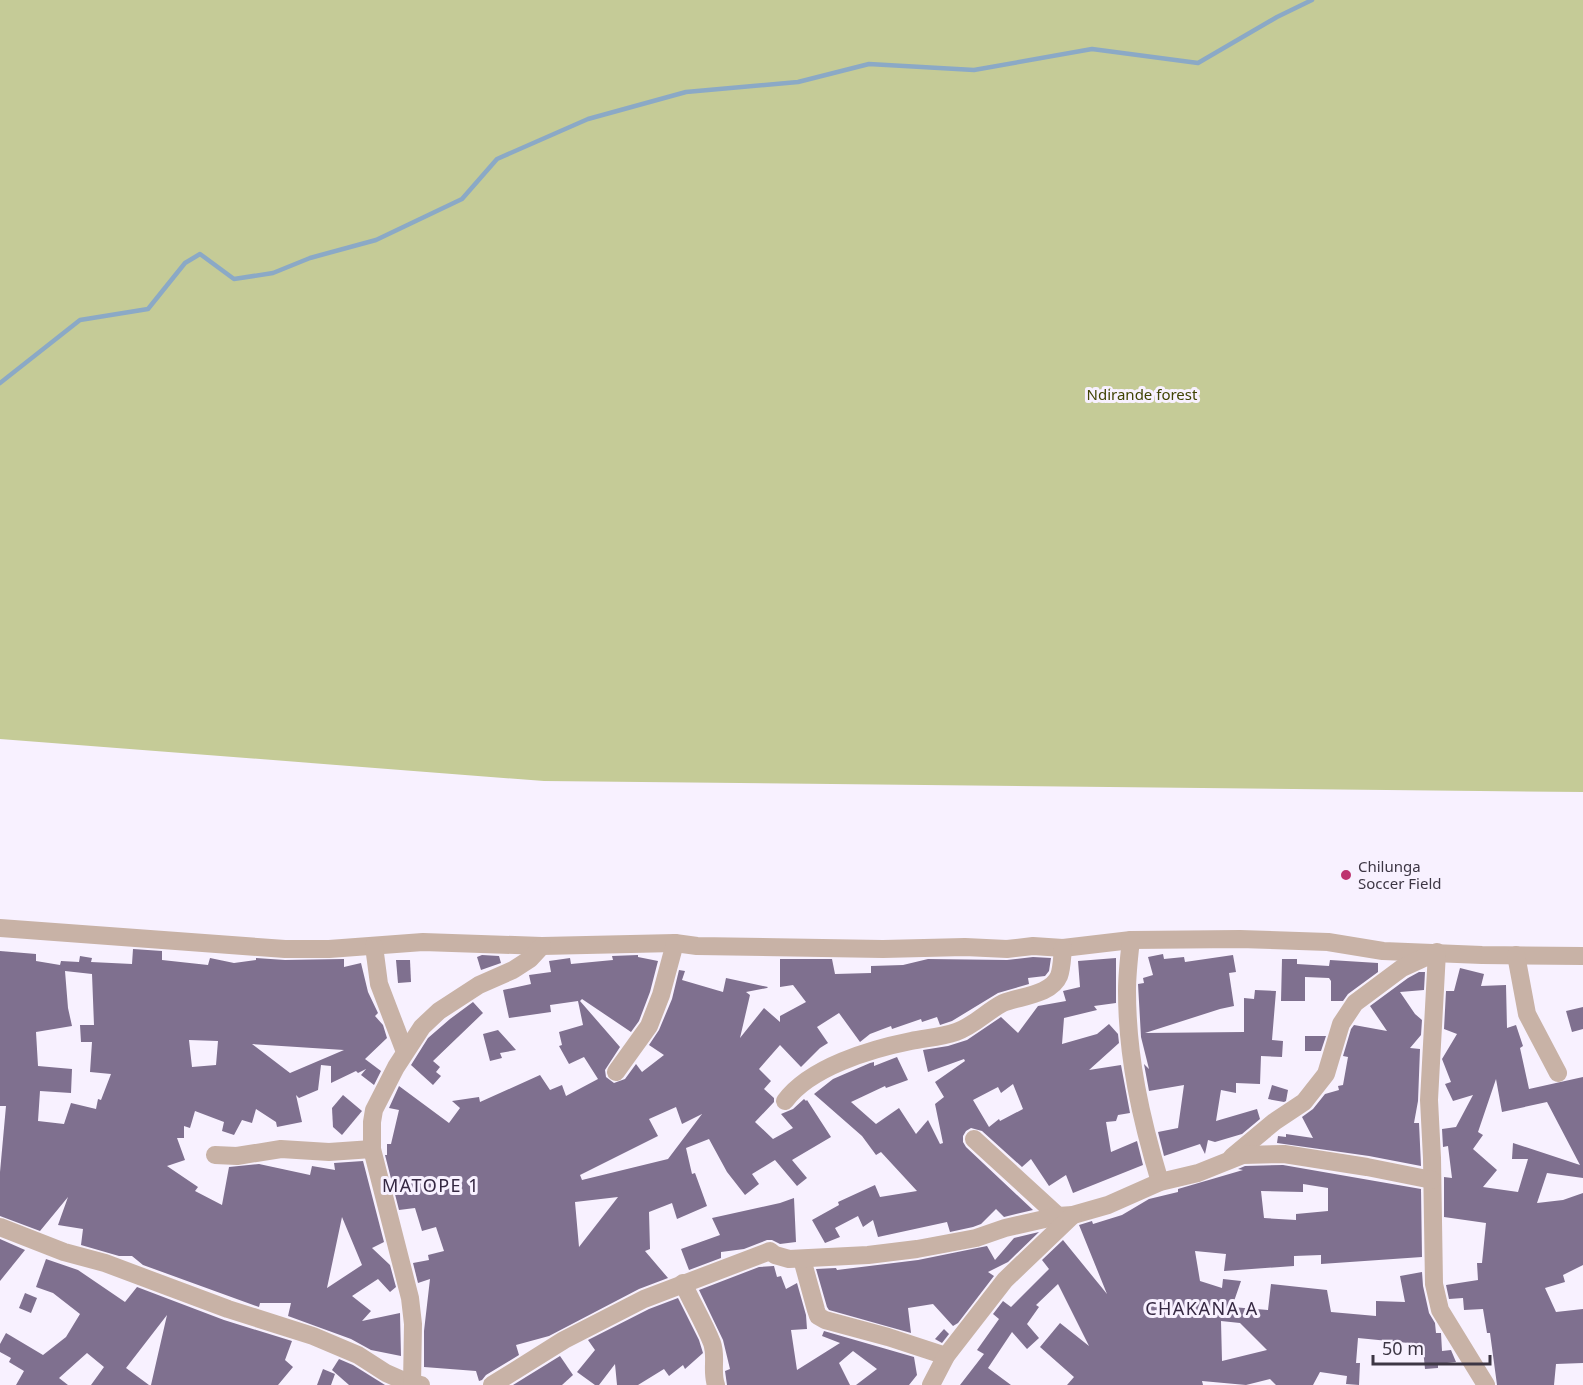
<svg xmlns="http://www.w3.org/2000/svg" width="1583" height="1385" font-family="'Noto Sans',sans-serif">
<rect width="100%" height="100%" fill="#f8f1ff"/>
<!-- forest -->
<polygon fill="#c5cb97" points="0,0 1583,0 1583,792 544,781 0,739"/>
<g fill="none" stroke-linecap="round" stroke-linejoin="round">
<!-- stream -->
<polyline stroke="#8ba9c6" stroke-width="4.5" points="0,383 80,320 148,309 185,263 200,254 234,279 273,273 310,258 376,240 462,199 497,159 588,119 686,92 798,82 869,64 974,70 1092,49 1198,63 1277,17 1312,0"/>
</g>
<!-- building -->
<g fill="#7f708f" fill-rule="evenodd">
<path d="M133 949 162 951V960L208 965 210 958 234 963 256 960V958L285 960 344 959V967L361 963 368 992 378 1013 375 1016 383 1025 387 1038 365 1059 381 1071 374 1085 361 1075 366 1069 358 1073 356 1071 331 1083V1066L321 1065 318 1090 299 1098 296 1095 302 1122 277 1127 276 1122 256 1109 252 1123 242 1120 234 1135 222 1131 224 1122 195 1111 190 1128 184 1126V1138H177L185 1160 167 1166 198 1187 195 1191 222 1205 229 1167 259 1164 310 1175 312 1166 335 1170 334 1163 363 1161 384 1242 372 1248 390 1265 396 1287 390 1292 378 1279 352 1296 371 1311 362 1321 400 1313 401 1356 371 1350 351 1339 288 1316 291 1303H260L259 1307 143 1265 132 1256H119L81 1245 83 1229 58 1225 68 1197 40 1231 0 1216V1172L6 1106H0V951L36 954V961L60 965 61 961 79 962 80 956 92 958 91 962 132 964ZM65 971 92 974 94 1025H80L81 1042H92L90 1072 111 1074 101 1100 98 1099 96 1109 71 1103 64 1124 38 1121 40 1091 71 1093 72 1069 38 1066 36 1032 72 1026 68 1008ZM189 1040 218 1041 216 1065 192 1067ZM252 1044 344 1050 290 1073ZM342 1217 362 1265 327 1288Z"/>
<polygon points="1163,954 1164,959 1184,957 1185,962 1233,955 1236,972 1229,973 1234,1006 1220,1009 1145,1033 1244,1032 1244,998 1254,999 1255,990 1276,991 1272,1040 1283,1041 1282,1057 1261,1056 1260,1084 1236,1083 1236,1093 1221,1090 1216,1121 1257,1109 1260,1119 1242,1134 1215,1142 1208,1140 1205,1154 1200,1144 1164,1156 1158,1132 1178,1128 1184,1085 1149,1091 1144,1064 1149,1069 1141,1037 1138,984 1144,983 1143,978 1153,975 1148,957"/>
<polygon points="482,955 499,956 501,963 481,970 477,957"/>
<path d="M638 955V957L658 961 650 992 639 1021 631 1032 582 999 580 1001 620 1047 605 1070 606 1077 614 1083 625 1079 636 1064 642 1072 664 1055 649 1045 659 1030 672 999 679 970 685 971 682 980 723 992 726 978 768 987 767 988 746 992 750 995 740 1038 764 1008 780 1022V1016L806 1002 793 985 780 987V959H832L835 974 871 973V966L903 965 928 959 1007 960 1033 957 1051 958 1049 971 1045 976 1028 978 1029 984 998 993 952 1021 940 1025 937 1017 922 1022 921 1019 892 1029 891 1026 870 1034 860 1042 839 1013 817 1027 828 1043 820 1048 801 1067 780 1045 759 1069 771 1081 764 1089 774 1098V1102L755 1122 773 1139 793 1128 781 1114 793 1109 804 1099 806 1101 807 1100 831 1137 792 1160 807 1178 797 1186 775 1160 752 1174 759 1184 745 1195 727 1172 709 1139 686 1148 692 1174 695 1173 707 1206 677 1219 672 1203 649 1212 650 1249 645 1251 668 1278 639 1289 549 1336 516 1345 519 1355 486 1375 482 1380 479 1381 476 1371 424 1367V1331L430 1279 418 1283 413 1263 429 1260 428 1255 444 1251 436 1227 422 1231 415 1208 399 1210 385 1155H387V1144H391L399 1110 389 1108 399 1086 449 1123 460 1108 452 1101 479 1097 480 1102 540 1075 550 1090 562 1085 566 1096 598 1079 584 1057 569 1064 559 1046 562 1045 559 1032 583 1025 578 1001 550 1005 551 1012 509 1018 503 990 531 984 529 975 551 972 549 961 570 958 571 964 613 960 612 956ZM676 1107 682 1124 702 1114 668 1159 582 1180 580 1175 658 1136 649 1119ZM618 1197 579 1247 575 1202Z"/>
<path d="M1116 958V1003L1094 1006 1097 1010 1064 1018 1062 1044 1097 1034 1109 1024 1118 1034 1119 1043 1089 1070 1121 1065 1130 1113 1118 1115 1116 1121 1106 1122 1111 1152 1137 1141 1143 1165 1073 1193 1066 1175 1049 1186 1031 1159 1022 1167 982 1131 971 1128 966 1131 963 1136V1142L966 1147 1033 1210 1004 1217 996 1209 981 1224 973 1227 950 1232 947 1222 878 1237 873 1220 863 1227 858 1216 835 1228 840 1237 825 1243 812 1220 839 1205 838 1202 875 1185 880 1197 917 1191 881 1152 876 1155 862 1136 814 1094 833 1079 870 1063 874 1062V1066L897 1057 908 1080 886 1088 885 1086 851 1102 876 1124 899 1108 916 1134 928 1120 940 1144 943 1143 935 1104 944 1097 935 1082 965 1061 964 1059 928 1072 923 1050 948 1046 967 1040 1001 1017 1018 1033 1038 1006 1066 1001 1063 991 1080 987 1078 961ZM1013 1084 1023 1109 1000 1121 999 1119 989 1127 973 1100 998 1087 1001 1093Z"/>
<polygon points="1282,959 1297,959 1297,964 1329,966 1330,960 1378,963 1378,972 1348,994 1343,1001 1331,1001 1331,981 1329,978 1305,977 1305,1001 1281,1001"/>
<polygon points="396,960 410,960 411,982 398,983"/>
<path d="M1460 968 1484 974 1481 986 1506 985 1507 1028 1516 1025 1523 1046 1520 1048 1529 1089 1583 1077V1178L1547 1173 1537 1203 1563 1200 1583 1193V1265L1563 1275 1565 1282 1545 1288 1556 1312 1583 1309V1363L1556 1364 1554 1385H1497L1490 1333H1487L1483 1309 1464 1310 1463 1298 1449 1299 1446 1285 1478 1280 1477 1263H1482L1486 1223 1444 1217V1177L1452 1178 1448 1146 1443 1147 1442 1129 1456 1127 1473 1095 1453 1101 1445 1084 1451 1082 1442 1059 1457 1034 1444 1029 1446 991H1454ZM1496 1079 1502 1112 1547 1102 1580 1165 1513 1143 1512 1159H1528L1518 1192 1483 1187 1497 1170 1473 1149 1483 1135 1478 1132Z"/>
<polygon points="1419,972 1425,972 1424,990 1400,992 1415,1014 1422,1020 1421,1035 1410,1048 1420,1049 1418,1101 1414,1123 1419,1123 1421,1166 1369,1156 1277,1143 1278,1136 1286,1137 1286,1134 1313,1138 1302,1117 1313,1109 1325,1094 1339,1090 1338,1086 1343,1085 1348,1057 1343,1056 1351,1029 1354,1025 1387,1031 1370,1006 1408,978"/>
<polygon points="473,1002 483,1013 433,1061 440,1067 436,1072 441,1076 433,1085 411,1065 428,1038 450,1019"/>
<polygon points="1583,1007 1583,1029 1572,1032 1566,1011"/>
<polygon points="498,1030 516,1050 500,1053 502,1058 490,1061 483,1034"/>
<polygon points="1305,1036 1326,1036 1321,1051 1305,1051"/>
<polygon points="1272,1085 1288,1090 1286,1101 1284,1102 1268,1099"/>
<polygon points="343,1095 362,1111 342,1135 333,1127 332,1108"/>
<path d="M1283 1165 1421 1189 1422 1257 1321 1264V1255L1294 1256V1266L1224 1271 1226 1254 1195 1251 1200 1281 1222 1288 1223 1279 1241 1281 1232 1307 1268 1310 1271 1284 1327 1290 1331 1312 1376 1316V1301L1405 1302 1400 1276 1422 1272 1423 1286 1429 1313 1435 1323 1436 1333H1441L1442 1351 1451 1350 1456 1362 1438 1364V1368L1425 1369 1423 1349H1419V1344L1358 1338 1356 1363H1360L1359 1385 1346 1384 1347 1376 1320 1372 1313 1385H1276L1270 1379 1246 1385 1202 1381 1203 1385H1067L1074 1377 1040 1347 1060 1323 1089 1346 1058 1284 1036 1305 1039 1307 1027 1324 1039 1338 1027 1349 1012 1332 988 1368 1011 1385H960L984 1354 977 1350 999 1319 993 1314 1003 1301 1011 1307 1049 1269 1042 1260 1063 1240 1107 1294 1079 1225 1092 1221 1093 1224 1122 1215 1149 1199 1178 1192V1189L1243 1170 1238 1169 1245 1166ZM1303 1184 1328 1188V1211L1296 1214V1220L1264 1218 1261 1191 1303 1192ZM1221 1321 1240 1323 1267 1350 1222 1361Z"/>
<polygon points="794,1198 796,1242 780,1244 772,1240 767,1240 744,1249 721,1252 721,1258 689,1270 681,1249 720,1235 712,1218 780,1203"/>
<polygon points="1039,1232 1008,1262 988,1272 994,1276 958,1323 953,1326 933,1304 908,1308 911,1333 829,1310 827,1307 816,1269 836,1268 837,1270 918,1260 987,1246 995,1260 1014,1238"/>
<polygon points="0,1239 25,1250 0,1281"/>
<polygon points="46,1259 78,1270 125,1302 137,1287 224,1320 292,1341 285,1360 293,1367 278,1385 151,1385 167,1315 126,1368 149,1385 91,1385 104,1367 87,1353 59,1378 68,1385 16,1385 24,1371 9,1362 11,1358 0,1352 0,1344 6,1333 43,1355 66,1337 80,1314 53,1293 36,1287"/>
<polygon points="774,1266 777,1277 781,1276 786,1289 797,1283 806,1315 807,1329 791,1330 797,1370 840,1343 822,1336 824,1331 914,1357 917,1375 909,1385 856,1385 877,1369 853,1351 839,1363 850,1385 727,1385 725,1371 730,1369 723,1340 699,1290 759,1267"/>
<polygon points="25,1293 37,1298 31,1313 19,1308"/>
<polygon points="678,1298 699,1340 703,1353 685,1369 683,1365 669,1376 664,1369 638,1385 617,1385 615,1364 599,1385 595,1385 577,1372 595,1350 588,1340 649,1309"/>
<polygon points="944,1329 949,1334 942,1343 935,1339"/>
<polygon points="560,1356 573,1375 562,1385 513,1385"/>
<polygon points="339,1359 353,1365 385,1385 349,1385 332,1370"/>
<polygon points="323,1369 335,1374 331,1385 317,1385"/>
</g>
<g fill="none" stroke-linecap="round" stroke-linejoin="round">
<!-- street -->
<g stroke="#c8b2a6" stroke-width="18">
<polyline points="0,928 285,949 329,949 423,942 542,946 675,943 697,946 883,949 965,947 1007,949 1033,946 1063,948 1131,940 1240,939 1328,942 1383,951 1482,955 1583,956"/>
<path d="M1131 940C1129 957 1127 974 1127 991 1127 1057 1141 1119 1160 1182"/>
<polyline points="374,946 379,984 405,1052"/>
<polyline points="1516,955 1527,1014 1558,1073"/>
<polyline points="616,1072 649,1026 661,995 675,943"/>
<path d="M785 1101C810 1067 871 1049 911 1041 926 1038 942 1037 956 1032 974 1026 987 1011 1003 1003 1020 996 1051 995 1059 976 1062 968 1062 957 1063 948"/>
<polyline points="974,1139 1058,1216"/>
<polyline points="215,1155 237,1156 281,1149 329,1152 372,1149"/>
<polyline points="1232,1157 1274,1122 1304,1102 1326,1074 1341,1024 1355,1003 1402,968 1437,952 1429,1100 1432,1158 1434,1284 1440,1310 1486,1385"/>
<polyline points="0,1227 64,1252 105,1263 228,1309 313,1336 358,1355 386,1373 411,1384 421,1385"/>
<polyline points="802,1259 816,1310 818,1316 825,1320 888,1337 946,1356"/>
<path d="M683 1283C692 1303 704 1323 712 1343 717 1357 711 1371 716 1385"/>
<polyline points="412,1385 413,1324 410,1298 372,1149 372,1122 374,1110 396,1067 422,1027 439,1011 479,985 513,970 530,959 542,946"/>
<polyline points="492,1385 564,1340 644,1299 770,1251 775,1255 789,1259 868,1255 917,1249 976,1238 1005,1228 1058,1216 1073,1215 1108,1205 1160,1182 1198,1173 1243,1155 1284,1154 1367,1167 1432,1180"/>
<polyline points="931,1385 946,1356 1005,1280 1073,1215"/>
</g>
</g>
<!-- markers -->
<circle fill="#bd336f" stroke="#f8f1ff" stroke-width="2" cx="1346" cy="875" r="6"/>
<g text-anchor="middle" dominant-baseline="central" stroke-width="6" stroke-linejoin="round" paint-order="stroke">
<!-- park labels -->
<g font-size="15" fill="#404304" stroke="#f8f1ff">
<text x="1142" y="394">Ndirande forest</text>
</g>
<!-- poi labels -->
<g font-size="15" fill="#3d3644" stroke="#f8f1ff" text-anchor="start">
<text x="1358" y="866">Chilunga<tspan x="1358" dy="17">Soccer Field</tspan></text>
</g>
<!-- quarter labels -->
<g font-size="18" letter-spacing="1.5" fill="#352842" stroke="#f8f1ff">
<text x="431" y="1185">MATOPE 1</text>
<text x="1202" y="1308">CHAKANA A</text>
</g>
</g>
<!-- scale -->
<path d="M1373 1355v9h117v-9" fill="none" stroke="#3d3644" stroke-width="3"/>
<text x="1382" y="1355" font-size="18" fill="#3d3644" stroke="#f8f1ff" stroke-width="4.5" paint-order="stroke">50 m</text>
</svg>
